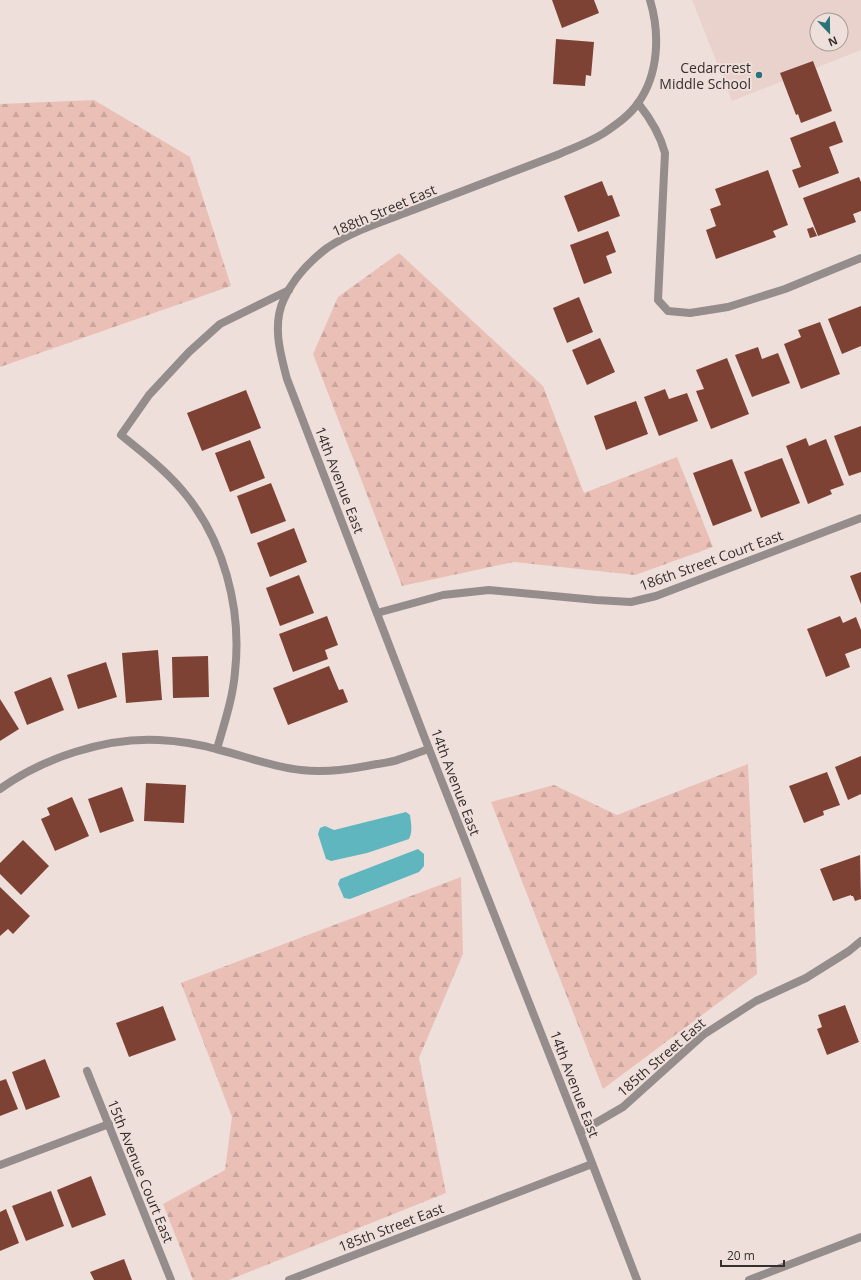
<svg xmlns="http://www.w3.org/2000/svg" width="861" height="1280" font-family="'Open Sans',sans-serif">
<defs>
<pattern id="forest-firs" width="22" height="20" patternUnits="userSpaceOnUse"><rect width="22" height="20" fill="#eac0b6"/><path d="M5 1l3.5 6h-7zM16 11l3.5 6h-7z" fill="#c9a59d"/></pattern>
</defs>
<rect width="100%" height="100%" fill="#efdfdb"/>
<!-- built -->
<path fill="#e9d2cc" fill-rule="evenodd" d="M692 0H861V50L732 101ZM817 20H841V44H817Z"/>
<!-- forest -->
<g fill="url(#forest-firs)">
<polygon points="94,100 190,157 231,286 0,367 0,104"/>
<polygon points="399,253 543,386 584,493 677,457 713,547 635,575 514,562 402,586 313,354 338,297"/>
<polygon points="748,764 757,974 603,1089 491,802 554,785 617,815"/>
<polygon points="461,877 463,954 419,1058 446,1193 229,1280 193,1280 163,1204 225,1170 232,1117 181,983"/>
</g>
<!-- water -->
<g fill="#5fb6be">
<path d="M406 812 410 815C411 824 413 831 409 839L367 853 331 861 326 859 318 834 320 828 325 826 334 830Z"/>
<polygon points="418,849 424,854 424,866 419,872 350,899 344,898 338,884 340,879"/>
</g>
<!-- building -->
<g fill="#7d4234">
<polygon points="552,0 594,0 599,13 562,28"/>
<polygon points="556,39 594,42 591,76 586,75 585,86 553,84"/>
<polygon points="813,61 832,111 801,123 798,114 796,115 780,73"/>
<polygon points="835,121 843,142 829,147 839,173 799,188 792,170 801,167 790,138"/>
<polygon points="768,170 788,225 773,231 776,237 716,259 706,230 716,226 710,209 721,205 715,189"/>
<polygon points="859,177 861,182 861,211 853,214 856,222 818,236 803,198"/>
<polygon points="602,181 608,196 612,195 620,216 578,232 564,196"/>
<polygon points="813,227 817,236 810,238 807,229"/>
<polygon points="608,231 616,252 606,256 612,273 584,284 570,245"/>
<polygon points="579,297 593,332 567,343 553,308"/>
<polygon points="861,306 861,346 842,354 828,319"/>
<polygon points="820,322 840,374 801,389 784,344 801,337 798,330"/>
<polygon points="600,338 615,372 587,385 572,350"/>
<polygon points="758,347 762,359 778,353 790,383 752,397 735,355"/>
<polygon points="727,358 749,414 711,429 696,391 704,389 696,370"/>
<polygon points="665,389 669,399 687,393 698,421 659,436 644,397"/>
<polygon points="246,390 261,428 202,451 187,413"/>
<polygon points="636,401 648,434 606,450 594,416"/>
<polygon points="861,426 861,472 849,476 834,436"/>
<polygon points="806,438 809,446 826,439 844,485 830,490 832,494 808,504 786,446"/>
<polygon points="250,440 265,478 230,492 215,453"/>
<polygon points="782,458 800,503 761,518 744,472"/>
<polygon points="732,459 752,511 713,526 693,473"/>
<polygon points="271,483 286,521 251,534 237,496"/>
<polygon points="294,528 307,562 270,577 257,543"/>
<polygon points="861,572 861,604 850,576"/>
<polygon points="299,575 314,613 280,626 266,588"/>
<polygon points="327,616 338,645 325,650 328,659 293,672 279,634"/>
<polygon points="840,616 843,623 856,617 861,630 861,648 845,654 850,667 826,677 807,629"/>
<polygon points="158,650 162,700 126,703 122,653"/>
<polygon points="208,656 209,697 173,698 172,657"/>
<polygon points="106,662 117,697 78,709 67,675"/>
<polygon points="329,666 339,690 343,689 348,702 288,725 273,688"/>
<polygon points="51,677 64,710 27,725 14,692"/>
<polygon points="0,699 19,729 0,741"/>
<polygon points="861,756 861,794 848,800 835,767"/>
<polygon points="827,772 840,805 823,811 824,815 804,823 789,786"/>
<polygon points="146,783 186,785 184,823 144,821"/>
<polygon points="122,787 134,821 100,833 88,799"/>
<polygon points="72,797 89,836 55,851 41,819 50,815 47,808"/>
<polygon points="23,840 49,866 21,895 0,874 0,863"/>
<polygon points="860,855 861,899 855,901 853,896 851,896 851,895 833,901 820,869"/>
<polygon points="0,887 30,916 13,934 8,929 0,936"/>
<polygon points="845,1005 859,1042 827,1055 817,1029 822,1027 818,1015"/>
<polygon points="163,1006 176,1040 129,1057 116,1023"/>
<polygon points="45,1059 60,1097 26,1110 12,1072"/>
<polygon points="6,1079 18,1109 0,1116 0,1081"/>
<polygon points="91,1176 106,1215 72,1228 57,1190"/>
<polygon points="51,1191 64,1226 26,1241 12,1206"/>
<polygon points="6,1209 19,1243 0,1251 0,1212"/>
<polygon points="124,1259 132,1280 94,1280 90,1272"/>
</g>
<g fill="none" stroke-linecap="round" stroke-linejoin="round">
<!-- minor -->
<g stroke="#948d8c" stroke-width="8">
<path d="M638 103C650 118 660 134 665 153L658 300 668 311 690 313 728 307 785 289 861 258"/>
<polyline points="377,613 443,595 489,590 596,600 631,602 656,596 861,518"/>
<path d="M217 749C224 724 233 698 235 672 242 609 224 539 182 490 164 469 142 452 121 435L149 395 189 352 220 324 289 290"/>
<path d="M0 789C43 758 106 737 159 740 179 741 198 744 216 749 245 756 272 767 301 770 327 773 352 769 377 764 384 763 393 762 400 759 410 756 419 752 429 749"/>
<polyline points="87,1071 171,1280"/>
<polyline points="580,1132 623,1107 703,1035 756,1001 806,978 849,951 861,941"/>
<polyline points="0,1165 109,1124"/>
<polyline points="289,1280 592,1164"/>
<polyline points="749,1280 861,1237"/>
</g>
<!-- tertiary -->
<path stroke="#948d8c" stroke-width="8" d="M637 1280 580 1132 429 749 287 379C280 353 272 324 284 299 293 279 310 261 327 248 352 231 384 221 413 210 461 192 509 173 557 155 573 148 590 142 604 133 617 124 630 115 638 103 659 74 660 33 650 0"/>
</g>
<!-- markers -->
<circle fill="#2a7379" stroke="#efdfdb" stroke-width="1.5" cx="759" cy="75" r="4"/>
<g text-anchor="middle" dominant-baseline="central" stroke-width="4" stroke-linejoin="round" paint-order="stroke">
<!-- poi labels -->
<g font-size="14" fill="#352f2e" stroke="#efdfdb" text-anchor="end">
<text x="751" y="67">Cedarcrest<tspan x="751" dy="16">Middle School</tspan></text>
</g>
<!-- street labels -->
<g font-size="14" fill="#352f2e" stroke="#efdfdb">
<text transform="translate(384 210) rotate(-23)">188th Street East</text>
<text transform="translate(340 480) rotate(69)">14th Avenue East</text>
<text transform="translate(711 560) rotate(-20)">186th Street Court East</text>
<text transform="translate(456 782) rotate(69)">14th Avenue East</text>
<text transform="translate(661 1057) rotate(-41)">185th Street East</text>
<text transform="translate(575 1084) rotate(69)">14th Avenue East</text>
<text transform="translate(141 1171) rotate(68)">15th Avenue Court East</text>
<text transform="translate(391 1227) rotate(-21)">185th Street East</text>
</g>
</g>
<!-- north arrow -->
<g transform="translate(829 32) rotate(158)"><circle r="19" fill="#efdfdb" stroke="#a59996"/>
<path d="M0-3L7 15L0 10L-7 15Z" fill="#2a7379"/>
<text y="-6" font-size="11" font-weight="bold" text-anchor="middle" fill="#352f2e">N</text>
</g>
<!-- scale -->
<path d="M721 1260v6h63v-6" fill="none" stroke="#352f2e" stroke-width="2"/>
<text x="727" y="1260" font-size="12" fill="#352f2e" stroke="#efdfdb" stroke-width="3" paint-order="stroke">20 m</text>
</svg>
